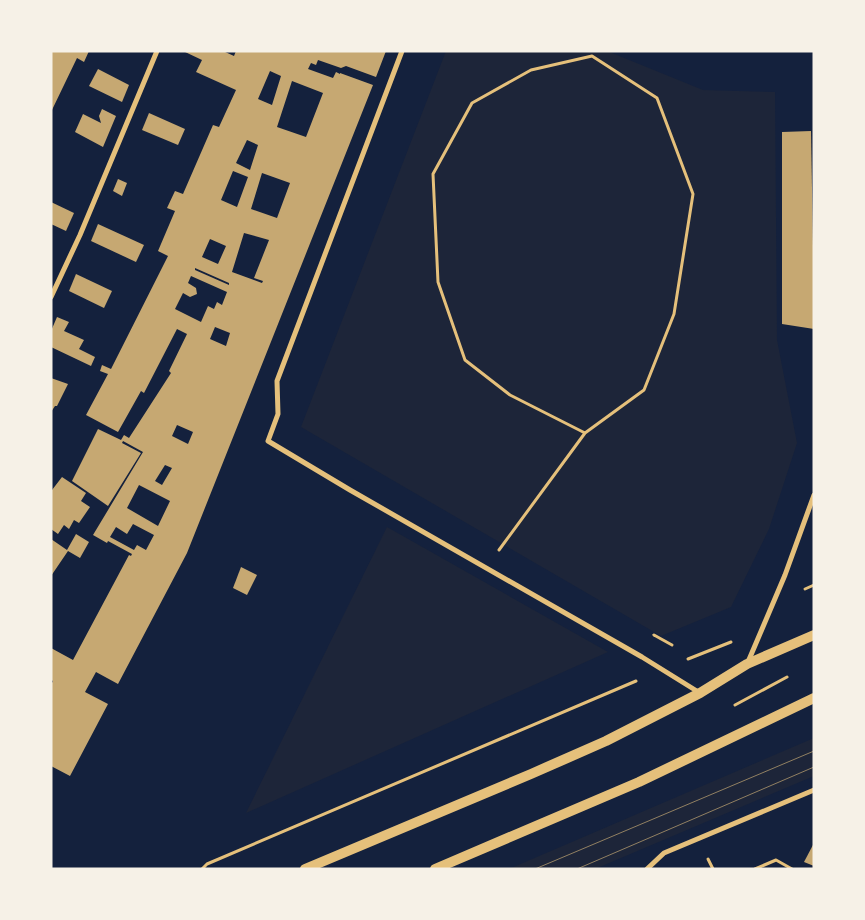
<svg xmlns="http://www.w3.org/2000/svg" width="865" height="920" font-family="'Titillium Web',sans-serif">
<rect width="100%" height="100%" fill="#14213d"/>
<!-- green -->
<g fill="#1d2539">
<polygon points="446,51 607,51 703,90 775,92 777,340 797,443 769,529 731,607 661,636 301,427"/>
<polygon points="387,527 608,652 246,813"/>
<polygon points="814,738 814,776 595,869 509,869"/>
</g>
<!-- building -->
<g fill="#c6a872" fill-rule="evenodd">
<polygon points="51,51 89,51 84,62 77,58 51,112"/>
<path d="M183 51H223L234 56 236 51H386L376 77 346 66 341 68 318 60 316 65 311 63 308 69 333 78 336 72 340 74V73L373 85 187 553 118 684 96 672 85 692 108 704 70 776 51 766V685L53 681 51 680V648L73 660 129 555 131 556 132 554 108 541 107 543 93 535 143 452 123 441 122 443 141 453 108 506 72 481 98 429 121 440 124 435 129 438 171 373 169 371 187 334 177 329 144 393 141 391 118 432 86 415 108 374 100 371 102 365 111 369 168 256 158 251 175 211 167 208 175 191 183 194 213 125 219 127 236 90 196 72 202 60ZM270 71 281 76 272 105 258 99ZM292 81 323 93 306 137 277 127ZM247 140 258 145 250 170 236 163ZM233 171 248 177 237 207 221 200ZM262 173 290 183 277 218 251 209ZM244 233 269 240 254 278 263 281 262 283 232 272ZM210 239 226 246 218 264 202 257ZM195 268 229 283V285L195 270ZM191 276 227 292 222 305 217 302 214 309 208 306 201 322 175 309 183 293 190 297 197 294 196 288 188 283ZM215 327 230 333 226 346 210 339ZM177 425 193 432 188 444 172 436ZM165 465 172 468 162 485 155 481ZM139 485 170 501 158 526 127 508ZM133 524 154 535 146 550 137 545 134 550 110 537 116 527 127 534Z"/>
<polygon points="98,69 129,85 122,102 89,86"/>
<polygon points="102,109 116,116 103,147 75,132 83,114 101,123 99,116"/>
<polygon points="149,113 185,129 178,145 142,130"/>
<polygon points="811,131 814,303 814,329 782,324 782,132"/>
<polygon points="118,179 127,183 122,196 113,191"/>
<polygon points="51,202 74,213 66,231 51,224"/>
<polygon points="98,224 144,245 136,262 91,241"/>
<polygon points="76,274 112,291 104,308 69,291"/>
<polygon points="57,317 69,322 64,331 84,340 79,349 95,357 91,366 51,347 51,331"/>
<polygon points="51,378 68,384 57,406 55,406 51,412"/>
<polygon points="62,477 86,493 81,501 90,507 79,523 74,520 69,529 64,525 58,534 51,529 51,489 52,490"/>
<polygon points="76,534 89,542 80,558 68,551 51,576 51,539 67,550"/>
<polygon points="241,567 257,575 247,595 233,588"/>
<polygon points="814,843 814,866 804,862"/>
</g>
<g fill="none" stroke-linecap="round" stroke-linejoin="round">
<!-- path -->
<g stroke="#e5c07b" stroke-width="3">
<polyline points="499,550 585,433 644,390 674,314 693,194 657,98 592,56 531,70 472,103 433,174 438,282 465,360 510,395 585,433"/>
<polyline points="805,589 814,585"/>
<polyline points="654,635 672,645"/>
<polyline points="688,659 731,642"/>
<polyline points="735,705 787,677"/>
<polyline points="708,859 713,869"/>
<polyline points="202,869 207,864 636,681"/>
<polyline points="755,869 776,860 792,869"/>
</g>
<!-- minor -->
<g stroke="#e5c07b" stroke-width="5">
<polyline points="402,51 277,381 278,414 268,441 350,490 642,657 700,693"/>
<polyline points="51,297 80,235 157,51"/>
<polyline points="748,662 785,575 814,495"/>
<polyline points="647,869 664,853 814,790"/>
</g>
<!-- secondary -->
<g stroke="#e5c07b" stroke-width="10">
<polyline points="305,869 531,774 606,741 700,693 747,664 814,635"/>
<polyline points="435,869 639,782 814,698"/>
</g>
<!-- tram -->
<g stroke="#918062" stroke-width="1">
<polyline points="535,869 814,751"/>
<polyline points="577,869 814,767"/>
</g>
</g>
<!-- border -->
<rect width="865" height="920" fill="none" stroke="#f6f1e7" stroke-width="105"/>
</svg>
